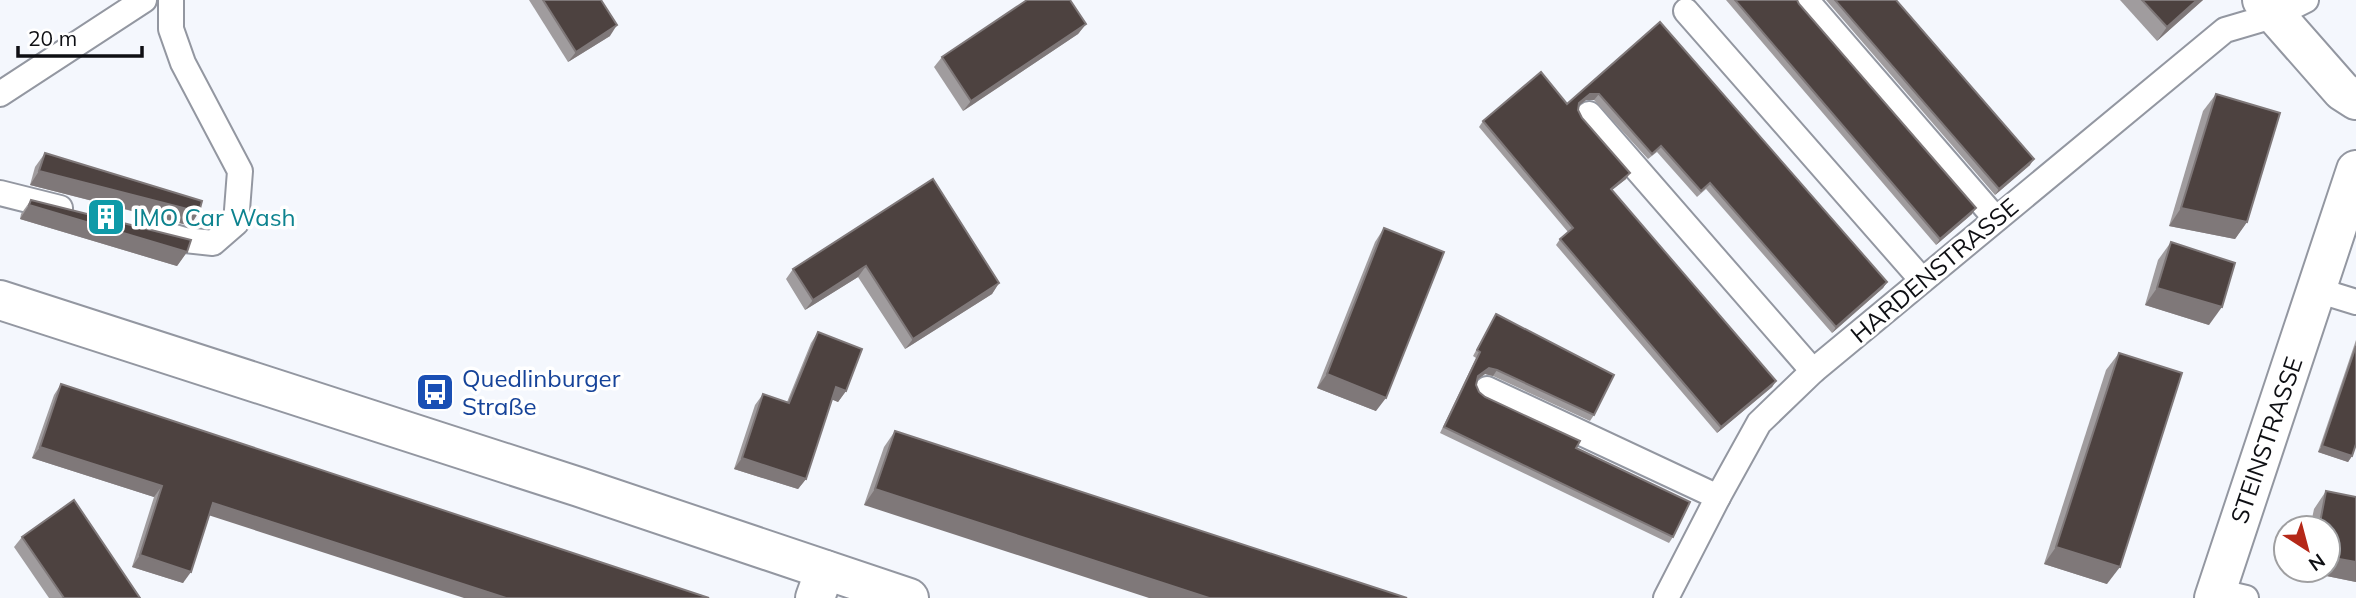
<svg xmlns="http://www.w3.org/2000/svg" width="2356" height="598" font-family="Mulish,sans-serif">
<rect width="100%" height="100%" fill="#f4f7fd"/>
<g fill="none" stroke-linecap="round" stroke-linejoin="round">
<defs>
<g id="service">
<polyline points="1806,0 1996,219"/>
<polyline points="1686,11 1922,280"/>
<polyline points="0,94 144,0"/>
<polyline points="1589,114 1813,371"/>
<polyline points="0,193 60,208"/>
<polyline points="157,232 185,240 213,243 236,223 240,171 183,63 171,29 171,0"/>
<polyline points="2317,290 2356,302"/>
<polyline points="1487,389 1718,497"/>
<polyline points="2216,591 2246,598"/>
<polyline points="1666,598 1718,497 1759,423 1813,371 2225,30 2276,15 2306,0"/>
</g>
<g id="minor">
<polyline points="2262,0 2342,91 2356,100"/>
<polyline points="815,598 825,570"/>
<polyline points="2214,598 2356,170"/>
</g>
<polyline id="secondary" points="0,300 579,487 909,598"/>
</defs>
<!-- service casing -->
<use href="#service" stroke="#9397a1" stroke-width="28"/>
<!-- minor casing -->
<use href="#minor" stroke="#9397a1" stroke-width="42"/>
<!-- secondary casing -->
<use href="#secondary" stroke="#9397a1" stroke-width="42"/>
<!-- service -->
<use href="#service" stroke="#fff" stroke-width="24"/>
<!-- minor -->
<use href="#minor" stroke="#fff" stroke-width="38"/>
<!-- secondary -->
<use href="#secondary" stroke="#fff" stroke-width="38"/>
</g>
<!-- wall -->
<g fill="#a09c9e">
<polygon points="529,0 601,0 610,36 568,62"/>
<polygon points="1726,0 1797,0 1799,4 1972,214 1936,245"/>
<polygon points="1826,0 1896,0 2030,165 1995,195"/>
<polygon points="2120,0 2203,0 2157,41"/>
<polygon points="1660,22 1887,282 1883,288 1832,333 1706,189 1697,197 1657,152 1648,159 1594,100 1586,100 1579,105 1578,110 1582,118 1626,179 1612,190 1776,381 1772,387 1717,433 1556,245 1560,239 1568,232 1479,127 1483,121 1567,104"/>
<polygon points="1086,24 1078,34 963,111 934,67 942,57"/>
<polygon points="2216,94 2247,222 2235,239 2169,226 2203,111"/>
<polygon points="45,153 190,226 30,185 35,167"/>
<polygon points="933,179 999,283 992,294 905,349 858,277 805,310 786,279 793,269"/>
<polygon points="31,200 187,252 177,266 20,219 21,214"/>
<polygon points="1384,228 1376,411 1317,388 1375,242"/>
<polygon points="2171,242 2209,325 2145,305 2158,260"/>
<polygon points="1496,314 1594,415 1590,421 1493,376 1485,374 1477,380 1476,385 1479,392 1485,397 1576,448 1673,537 1669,543 1440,433 1476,358 1473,356"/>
<polygon points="818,332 846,391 838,402 832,399 806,479 798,489 734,469 755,405 763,394 787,402 811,343"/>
<polygon points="2356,340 2356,444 2352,456 2348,462 2318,452"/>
<polygon points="2119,353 2107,584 2044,564 2106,370"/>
<polygon points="61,384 209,515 183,583 132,567 154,497 32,458 54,395"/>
<polygon points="895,431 1407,598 864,505 884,447"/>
<polygon points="2326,491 2356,497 2356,582 2302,571 2302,570 2328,570 2328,528 2310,528 2314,509"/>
<polygon points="22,537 140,598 49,598 14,547"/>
</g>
<!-- shaded-wall -->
<g fill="#7f7879">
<polygon points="2197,0 2203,0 2157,41 2167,27"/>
<polygon points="1086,24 1078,34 963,111 971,101"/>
<polygon points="617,25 610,36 568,62 576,52"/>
<polygon points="1590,94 1599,94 1594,100 1586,100 1575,109 1579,103"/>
<polygon points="2034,159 2030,165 1995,195 1999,189"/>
<polygon points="39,171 199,212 190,226 188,225 30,185"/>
<polygon points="1630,173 1626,179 1607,194 1611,189"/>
<polygon points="29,205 187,252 177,266 20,219"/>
<polygon points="1976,208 1972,214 1936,245 1940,239"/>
<polygon points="2181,208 2247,222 2235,239 2169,226"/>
<polygon points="866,266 858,277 805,310 813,300"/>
<polygon points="1887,282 1883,288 1832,333 1836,327"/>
<polygon points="999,283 992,294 905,349 913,339"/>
<polygon points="2157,288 2222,307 2209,325 2145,305"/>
<polygon points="1489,368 1497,370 1493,376 1485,374 1474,382 1478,376"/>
<polygon points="1327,374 1386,398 1376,411 1317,388"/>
<polygon points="1776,381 1772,387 1717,433 1721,427"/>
<polygon points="836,387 846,391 838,402 828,398"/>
<polygon points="2322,446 2352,456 2348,462 2318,452"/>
<polygon points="40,447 162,486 154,497 32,458"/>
<polygon points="742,458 806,479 798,489 734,469"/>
<polygon points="875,489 1209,598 1149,598 864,505"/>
<polygon points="213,503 506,598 464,598 205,514"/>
<polygon points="2056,547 2120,567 2107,584 2044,564"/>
<polygon points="140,555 191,572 183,583 132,567"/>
<polygon points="2328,557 2356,562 2356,582 2302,571 2303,570 2328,570"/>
</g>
<!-- building -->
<g fill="#4d4240" stroke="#7f7879" stroke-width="2">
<polygon points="543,0 601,0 617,25 576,52"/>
<polygon points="1027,0 1070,0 1086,24 971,101 942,57"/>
<polygon points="1735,0 1797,0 1799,4 1976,208 1940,239"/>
<polygon points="1835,0 1896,0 2034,159 1999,189"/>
<polygon points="2142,0 2197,0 2167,27"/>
<polygon points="1660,22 1887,282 1836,327 1710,183 1701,191 1661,146 1652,154 1599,94 1590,94 1579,103 1578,110 1582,118 1630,173 1611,189 1776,381 1721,427 1560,239 1573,228 1483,121 1541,72 1567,104"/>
<polygon points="2216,94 2280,113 2247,222 2181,208"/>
<polygon points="45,153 202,201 199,212 39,171"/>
<polygon points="933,179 999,283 913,339 866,266 813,300 793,269"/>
<polygon points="31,200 191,240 187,252 29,205"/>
<polygon points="1384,228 1444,252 1386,398 1327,374"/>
<polygon points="2171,242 2235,263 2222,307 2157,288"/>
<polygon points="1496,314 1614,375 1594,415 1497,370 1489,368 1478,376 1476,385 1479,392 1485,397 1580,441 1576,448 1690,502 1673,537 1444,427 1480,352 1477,350"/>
<polygon points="818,332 862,349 846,391 836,387 806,479 742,458 763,394 789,403"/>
<polygon points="2356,346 2356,444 2352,456 2322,446"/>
<polygon points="2119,353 2182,373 2120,567 2056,547"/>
<polygon points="61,384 709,598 506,598 213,503 191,572 140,555 162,486 40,447"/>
<polygon points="895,431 1407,598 1209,598 875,489"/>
<polygon points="2326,491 2356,497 2356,562 2328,557 2328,528 2319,528"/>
<polygon points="74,500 140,598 64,598 22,537"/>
</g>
<!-- icons -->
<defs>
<symbol id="building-square" viewBox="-11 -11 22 22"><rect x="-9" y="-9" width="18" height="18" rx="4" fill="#0f9aa8" stroke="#fff"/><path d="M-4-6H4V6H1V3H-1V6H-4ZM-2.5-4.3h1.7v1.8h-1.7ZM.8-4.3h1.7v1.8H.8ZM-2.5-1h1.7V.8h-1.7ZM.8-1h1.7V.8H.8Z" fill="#fff"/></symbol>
<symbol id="bus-square" viewBox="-11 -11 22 22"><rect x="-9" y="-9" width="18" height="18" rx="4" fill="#1a4fb4" stroke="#fff"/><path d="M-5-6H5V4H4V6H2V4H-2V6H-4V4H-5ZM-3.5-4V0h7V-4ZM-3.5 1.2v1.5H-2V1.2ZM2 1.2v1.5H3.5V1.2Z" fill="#fff"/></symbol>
</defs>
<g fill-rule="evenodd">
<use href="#building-square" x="84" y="195" width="44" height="44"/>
<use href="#bus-square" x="413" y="370" width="44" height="44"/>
</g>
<g text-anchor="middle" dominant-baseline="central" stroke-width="7" stroke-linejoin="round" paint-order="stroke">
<!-- culture labels -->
<g font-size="24" fill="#0d838f" stroke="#fff" text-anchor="start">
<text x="133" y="217">IMO Car Wash</text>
</g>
<!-- street labels -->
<g font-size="24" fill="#0e0f13" stroke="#fff">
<text transform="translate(1934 270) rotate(-40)">HARDENSTRASSE</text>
<text transform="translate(2266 440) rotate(-71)">STEINSTRASSE</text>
</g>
<!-- transit labels -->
<g font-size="24" fill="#164399" stroke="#fff" text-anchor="start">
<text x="462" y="378">Quedlinburger<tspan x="462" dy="28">Straße</tspan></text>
</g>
</g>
<!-- north arrow -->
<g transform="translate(2307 549) rotate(144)"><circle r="33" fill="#ffffff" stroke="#9f9fa1" stroke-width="2"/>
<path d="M0-5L12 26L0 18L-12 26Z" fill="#b52818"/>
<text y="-10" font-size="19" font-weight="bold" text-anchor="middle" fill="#0e0f13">N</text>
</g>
<!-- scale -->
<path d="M18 46v10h124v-10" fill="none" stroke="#0e0f13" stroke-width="3.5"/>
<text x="28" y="46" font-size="21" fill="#0e0f13" stroke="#ffffff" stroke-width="5" paint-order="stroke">20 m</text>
</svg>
